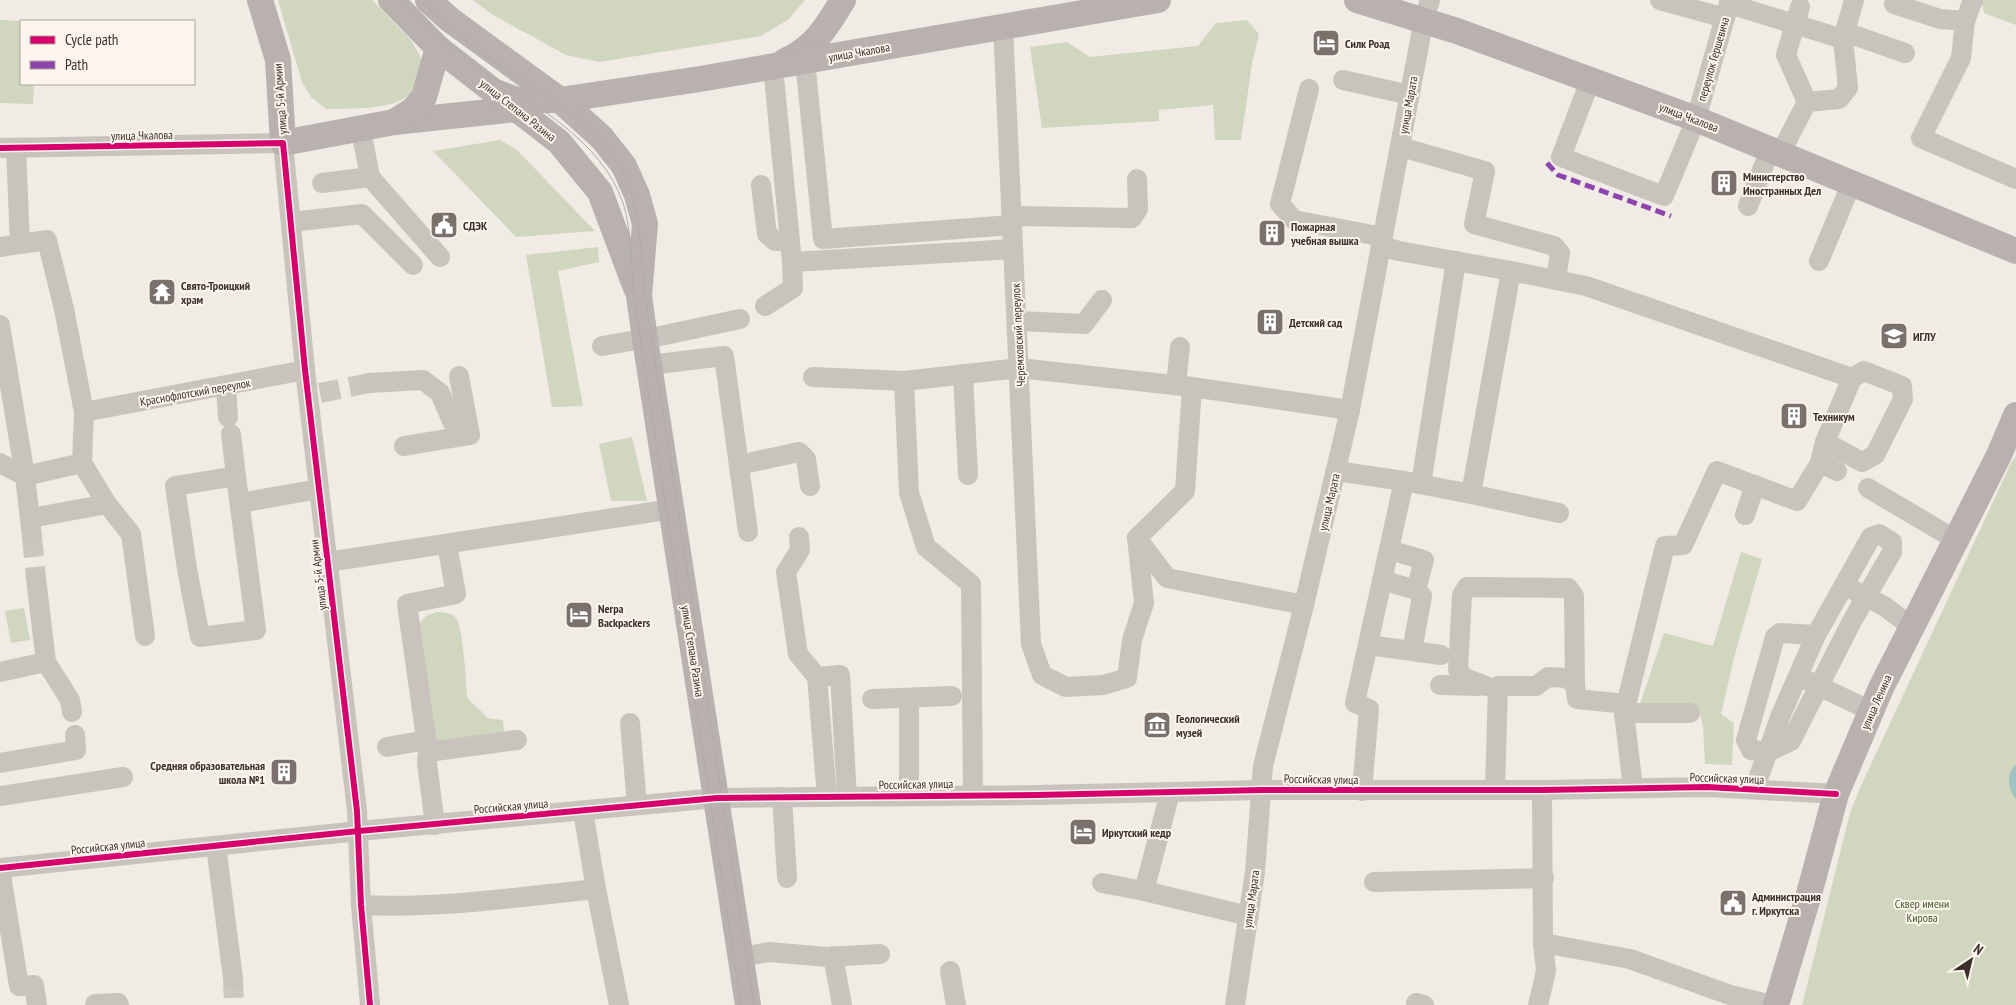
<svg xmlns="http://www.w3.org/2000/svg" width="2016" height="1005" font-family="'PT Sans Narrow',sans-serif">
<rect width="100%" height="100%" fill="#f0ebe5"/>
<!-- green -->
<g fill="#d1d6bf">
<path d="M278 0H372L411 40 422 60C419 69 418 79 414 87 404 112 349 108 326 109L311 97 302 82Z"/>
<polygon points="473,0 805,0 789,19 761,36 599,62 566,55 493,15"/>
<polygon points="1981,0 2016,0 2016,25 1984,13"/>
<polygon points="0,20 23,21 21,84 34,84 33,104 0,103"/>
<polygon points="1247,20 1259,34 1252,64 1241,140 1215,140 1213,105 1159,110 1159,121 1042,128 1030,47 1067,42 1090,57 1198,46 1216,23"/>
<polygon points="500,140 517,150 595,231 516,237 433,151"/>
<polygon points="598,247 599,262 558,271 583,406 552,407 526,255"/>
<polygon points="632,437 647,501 611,501 599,444"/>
<polygon points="2016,456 2016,764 2014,766 2016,799 2016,1005 1802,1005 1850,813 1860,788 2012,461"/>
<polygon points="1741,552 1762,559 1735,654 1721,714 1734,723 1732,765 1705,764 1703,726 1699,709 1639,707 1664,633 1713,646"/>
<polygon points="24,608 30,640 11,643 5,611"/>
<path d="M436 612C443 612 449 612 455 617 463 624 466 682 467 696 472 706 480 708 487 718L503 720 505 739 432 748 417 630C421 619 425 615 436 612Z"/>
</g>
<!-- water -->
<path fill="#a1c2c1" d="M2016 764V799C2007 788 2006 774 2016 764Z"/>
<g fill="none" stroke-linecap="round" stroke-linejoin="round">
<!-- minor-tunnel -->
<g stroke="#ccc6c0" stroke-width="20" stroke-dasharray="20 10" stroke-linecap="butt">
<polyline points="320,393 369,383"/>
<polyline points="32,537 36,578"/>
<polyline points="233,978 234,1005"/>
</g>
<!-- minor -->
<g stroke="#c9c3be" stroke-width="20">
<polyline points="1660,0 1725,18"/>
<polyline points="1973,0 1965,21 1961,58 1921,138 2016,179"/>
<polyline points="1729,4 1843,39"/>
<polyline points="1894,4 1940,19 1965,21"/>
<polyline points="1800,7 1786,55 1807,102"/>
<polyline points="1003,26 1031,644 1042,675 1066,687 1103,685 1127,678 1132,640 1144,603 1137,538"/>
<polyline points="1845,32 1905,53"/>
<polyline points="805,61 823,239 1012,225"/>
<polyline points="773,67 792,262 1013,249"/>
<polyline points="1343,80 1410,95"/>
<polyline points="1590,81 1561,157 1664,196 1696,119 1730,0"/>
<polyline points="1309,89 1280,204 1294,220 1383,237"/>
<polyline points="361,130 370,177 440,257"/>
<polyline points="1401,147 1485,171 1474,224 1554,246 1560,253 1556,280"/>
<polyline points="0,148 283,143 305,370 357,811 361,905 370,1005"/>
<polyline points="16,148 20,244"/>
<polyline points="1780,154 1807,102 1839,99 1848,88 1843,39 1854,0"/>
<polyline points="322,183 370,177"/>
<polyline points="761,185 767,234 775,241 790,241"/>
<polyline points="1748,206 1770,150"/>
<polyline points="1011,216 1132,218 1138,209 1137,179"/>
<polyline points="291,222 362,214 413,265"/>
<polyline points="1381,246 1399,251 1511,271 1471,494 1404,481"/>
<polyline points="0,247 47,240 64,309 84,412 82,463 25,476 0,463"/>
<polyline points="1819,261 1852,182"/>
<polyline points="1511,271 1586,286 1852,378"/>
<polyline points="765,306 793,288 792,262"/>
<polyline points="1018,321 1084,324 1102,300"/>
<polyline points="0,325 25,476 32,537"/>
<polyline points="602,346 665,335 740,319"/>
<polyline points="649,365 724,356 748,532"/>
<polyline points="963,374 968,475"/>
<polyline points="813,377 904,381 1019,368 1192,387 1350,410"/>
<polyline points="904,381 909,493 926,547 971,584 973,795"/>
<polyline points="369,383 423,380 440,393 452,421 470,435"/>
<polyline points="1176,385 1180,347"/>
<polyline points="226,387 228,417"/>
<polyline points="1192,387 1185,491 1137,538 1167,578 1304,605"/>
<polyline points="84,412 305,370"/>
<polyline points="231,434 236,476 175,486 187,569 200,637 256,630 236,476"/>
<polyline points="404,446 470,435 459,376"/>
<polyline points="82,463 107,504 131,534 145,636"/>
<polyline points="1820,463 1825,442 1852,378 1864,371 1902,386 1903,399 1875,455 1862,462 1825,442"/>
<polyline points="739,465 799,452 806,459 810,486"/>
<polyline points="1336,471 1404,481 1355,703 1369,709 1362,791"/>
<polyline points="1421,484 1456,261"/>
<polyline points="1868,488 1956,540"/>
<polyline points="1471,494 1559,513"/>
<polyline points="240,503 319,489"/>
<polyline points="1745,515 1755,485"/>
<polyline points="31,518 107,504"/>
<polyline points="799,537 800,550 786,572 798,654 817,677 827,797"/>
<polyline points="1389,550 1424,560 1416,590"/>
<polyline points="328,562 672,509"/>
<polyline points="1382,580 1416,590 1422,596 1412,651"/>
<polyline points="1855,591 1884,606 1912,627"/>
<polyline points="1368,645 1441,655"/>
<polyline points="46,662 70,700 72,712"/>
<polyline points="0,672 46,662 36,578"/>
<polyline points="817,677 840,675 847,796"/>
<polyline points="1806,680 1871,711"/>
<polyline points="1440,685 1479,686"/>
<polyline points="1486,686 1465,678 1458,670 1462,595 1467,587 1568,588 1574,596 1575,685"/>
<polyline points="909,698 909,796"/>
<polyline points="872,699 952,696"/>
<polyline points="1624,713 1690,713"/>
<polyline points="630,723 637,805"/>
<polyline points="387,747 426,740"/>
<polyline points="428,752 517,740"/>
<polyline points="0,763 76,750 75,735"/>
<polyline points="1633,788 1624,713 1665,546 1683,545 1717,471 1797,501 1820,463 1837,471"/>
<polyline points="1754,789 1768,752 1791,741 1852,621 1892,552 1892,542 1879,534 1871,537 1816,635 1780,717 1768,752 1751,750 1746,740 1775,637 1780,633 1816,635"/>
<polyline points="1495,790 1498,686 1536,686 1548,677 1567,678 1575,685 1577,699 1626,704"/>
<polyline points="1542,790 1543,943 1630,959 1730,995 1773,1005"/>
<polyline points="1170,793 1144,891 1249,916"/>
<polyline points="0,796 123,777"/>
<polyline points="782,797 787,878"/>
<polyline points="583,811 596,889 619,1005"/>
<polyline points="435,825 427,763 428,752 407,604 456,594 447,544"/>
<polyline points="216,846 233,978"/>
<polyline points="0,868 359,831 717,798 1037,795 1262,790 1542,790 1707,787 1836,794"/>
<polyline points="0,869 19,986 34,985 37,1005"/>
<polyline points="1374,882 1544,878"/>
<polyline points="1102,883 1144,891"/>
<path d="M361 905C439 909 518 897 596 889"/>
<polyline points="833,956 842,1005"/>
<polyline points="741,957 769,952 827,957 880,954"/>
<polyline points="950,971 956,1005"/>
<polyline points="1416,1003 1424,1005"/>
<polyline points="95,1004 118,1003 119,1005"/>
<polyline points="1235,1005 1255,872 1263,766 1304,605 1350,410 1424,19 1430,0"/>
<polyline points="1538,1005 1546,971 1543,943"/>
</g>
<!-- major -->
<g stroke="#b8b1ad" stroke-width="26">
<polyline points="260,0 278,60 283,143 394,122 517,109"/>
<polyline points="391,0 438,48 559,142 600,192 636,288"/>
<polyline points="428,0 449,19 560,100 602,138 624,166 637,195 645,224 639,296 645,339 748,1005"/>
<polyline points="1357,0 1457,31 1696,119 2016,251"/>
<path d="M785 61C815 47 826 28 843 0"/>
<polyline points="495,92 517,100 560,100 700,79 1158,0"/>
<polyline points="394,122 413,110 424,97 438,48"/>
<polyline points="1776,1005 1809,894 1836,794 1881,688 1999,455 2016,415"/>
</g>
<!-- tram -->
<g stroke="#b1aca8" stroke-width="1">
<path d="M400 0C426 24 453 48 481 69 533 105 601 139 623 203 632 228 631 269 634 297L741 1005"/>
<path d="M418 0C441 20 464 40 488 58 533 91 604 126 626 179 641 215 641 258 645 295L754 1005"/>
</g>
<!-- quiet -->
<polyline stroke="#8e44ad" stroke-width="5" stroke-dasharray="10 5" stroke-linecap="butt" points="1547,163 1558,175 1671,216"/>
<defs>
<g id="cycleway">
<polyline points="0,148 283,143 305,370 357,811 361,905 370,1005"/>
<polyline points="0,868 359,831 717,798 1037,795 1262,790 1542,790 1707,787 1836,794"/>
</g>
</defs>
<!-- cycleway casing -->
<use href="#cycleway" stroke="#fbf5ee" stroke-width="9"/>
<!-- cycleway -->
<use href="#cycleway" stroke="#d6006c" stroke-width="6"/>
</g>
<!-- icons -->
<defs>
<symbol id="hotel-square" viewBox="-11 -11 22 22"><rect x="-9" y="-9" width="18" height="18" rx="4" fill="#7a716c" stroke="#fbf5ee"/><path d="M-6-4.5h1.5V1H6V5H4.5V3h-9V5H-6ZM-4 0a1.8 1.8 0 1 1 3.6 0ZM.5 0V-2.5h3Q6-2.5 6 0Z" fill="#fff"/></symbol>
<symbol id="building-square" viewBox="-11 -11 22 22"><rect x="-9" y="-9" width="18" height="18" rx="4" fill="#7a716c" stroke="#fbf5ee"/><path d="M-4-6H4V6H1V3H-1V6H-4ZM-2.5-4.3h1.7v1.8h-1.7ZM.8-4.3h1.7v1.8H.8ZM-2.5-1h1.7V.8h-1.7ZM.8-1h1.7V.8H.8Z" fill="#fff"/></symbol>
<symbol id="civic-square" viewBox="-11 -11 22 22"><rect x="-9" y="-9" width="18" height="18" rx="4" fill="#7a716c" stroke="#fbf5ee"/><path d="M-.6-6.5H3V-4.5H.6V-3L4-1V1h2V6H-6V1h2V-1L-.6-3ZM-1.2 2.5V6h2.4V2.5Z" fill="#fff"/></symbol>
<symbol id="temple-square" viewBox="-11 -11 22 22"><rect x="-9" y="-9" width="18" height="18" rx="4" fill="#7a716c" stroke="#fbf5ee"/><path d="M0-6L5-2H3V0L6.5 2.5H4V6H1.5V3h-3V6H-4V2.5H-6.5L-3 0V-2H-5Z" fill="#fff"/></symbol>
<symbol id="university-square" viewBox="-11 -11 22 22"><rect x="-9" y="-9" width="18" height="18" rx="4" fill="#7a716c" stroke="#fbf5ee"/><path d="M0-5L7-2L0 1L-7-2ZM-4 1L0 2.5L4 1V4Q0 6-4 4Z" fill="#fff"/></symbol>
<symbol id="museum-square" viewBox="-11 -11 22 22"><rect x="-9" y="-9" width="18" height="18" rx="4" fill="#7a716c" stroke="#fbf5ee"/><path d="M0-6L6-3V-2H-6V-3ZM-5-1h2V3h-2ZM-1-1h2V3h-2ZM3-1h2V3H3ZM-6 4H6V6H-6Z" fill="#fff"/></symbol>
</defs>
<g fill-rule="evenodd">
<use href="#hotel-square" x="1310" y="27" width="32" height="32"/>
<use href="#building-square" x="1708" y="167" width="32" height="32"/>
<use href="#civic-square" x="428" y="209" width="32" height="32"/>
<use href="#building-square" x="1256" y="217" width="32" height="32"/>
<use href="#temple-square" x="146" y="276" width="32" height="32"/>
<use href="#building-square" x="1254" y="306" width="32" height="32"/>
<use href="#university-square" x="1878" y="320" width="32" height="32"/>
<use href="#building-square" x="1778" y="400" width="32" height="32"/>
<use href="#hotel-square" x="563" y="599" width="32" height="32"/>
<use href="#museum-square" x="1141" y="709" width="32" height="32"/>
<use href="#building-square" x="268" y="756" width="32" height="32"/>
<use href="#hotel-square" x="1067" y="816" width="32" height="32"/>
<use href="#civic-square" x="1717" y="887" width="32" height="32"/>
</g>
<g text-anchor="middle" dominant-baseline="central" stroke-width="4" stroke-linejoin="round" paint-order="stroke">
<!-- poi labels -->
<g font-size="12" font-weight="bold" fill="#3b302b" stroke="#fbf5ee" text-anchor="start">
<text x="1345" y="43">Силк Роад</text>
<text x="1743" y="176">Министерство<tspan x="1743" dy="14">Иностранных Дел</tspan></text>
<text x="463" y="225">СДЭК</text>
<text x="1291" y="226">Пожарная<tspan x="1291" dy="14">учебная вышка</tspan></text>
<text x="181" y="285">Свято-Троицкий<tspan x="181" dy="14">храм</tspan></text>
<text x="1289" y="322">Детский сад</text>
<text x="1913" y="336">ИГЛУ</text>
<text x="1813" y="416">Техникум</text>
<text x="598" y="608">Nerpa<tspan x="598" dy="14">Backpackers</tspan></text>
<text x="1176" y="718">Геологический<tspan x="1176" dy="14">музей</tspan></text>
<text x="265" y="765" text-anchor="end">Средняя образовательная<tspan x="265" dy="14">школа №1</tspan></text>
<text x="1102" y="832">Иркутский кедр</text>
<text x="1752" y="896">Администрация<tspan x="1752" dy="14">г. Иркутска</tspan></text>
</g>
<!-- street labels -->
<g font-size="12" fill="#3b302b" stroke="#fbf5ee">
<text transform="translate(859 52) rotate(-10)">улица Чкалова</text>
<text transform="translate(1713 59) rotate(-74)">переулок Гершевича</text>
<text transform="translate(280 99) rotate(-94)">улица 5-й Армии</text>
<text transform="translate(1408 105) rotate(-80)">улица Марата</text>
<text transform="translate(518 110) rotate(38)">улица Степана Разина</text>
<text transform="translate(1689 117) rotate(21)">улица Чкалова</text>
<text transform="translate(142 135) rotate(-1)">улица Чкалова</text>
<text transform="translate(1018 335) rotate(-93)">Черемховский переулок</text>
<text transform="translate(195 392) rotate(-10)">Краснофлотский переулок</text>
<text transform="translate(1329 502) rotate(-77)">улица Марата</text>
<text transform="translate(318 575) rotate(-97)">улица 5-й Армии</text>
<text transform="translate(693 651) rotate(81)">улица Степана Разина</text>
<text transform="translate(1876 702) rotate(-66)">улица Ленина</text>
<text transform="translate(1727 778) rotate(2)">Российская улица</text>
<text transform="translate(1321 779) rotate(1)">Российская улица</text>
<text transform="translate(916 784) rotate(-1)">Российская улица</text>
<text transform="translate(511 806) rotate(-5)">Российская улица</text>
<text transform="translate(108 846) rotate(-6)">Российская улица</text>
<text transform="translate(1251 899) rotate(-82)">улица Марата</text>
</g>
<!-- park labels -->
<g font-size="12" fill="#4a5a2e" stroke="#fbf5ee">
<text x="1922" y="903">Сквер имени<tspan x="1922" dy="14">Кирова</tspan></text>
</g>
</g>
<!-- legend -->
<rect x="20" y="20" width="175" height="65" fill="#fbf5ee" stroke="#aea6a0"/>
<rect x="30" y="36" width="25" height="8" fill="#d6006c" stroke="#aea6a0"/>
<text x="65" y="45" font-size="15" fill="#3b302b">Cycle path</text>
<rect x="30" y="61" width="25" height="8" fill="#8e44ad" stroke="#aea6a0"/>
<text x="65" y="70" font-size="15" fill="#3b302b">Path</text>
<!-- north arrow -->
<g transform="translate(1971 960) rotate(35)" stroke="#fbf5ee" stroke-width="4" paint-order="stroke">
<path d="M0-4L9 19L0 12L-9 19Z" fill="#3b302b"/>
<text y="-8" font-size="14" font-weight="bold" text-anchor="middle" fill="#3b302b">N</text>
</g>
</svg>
